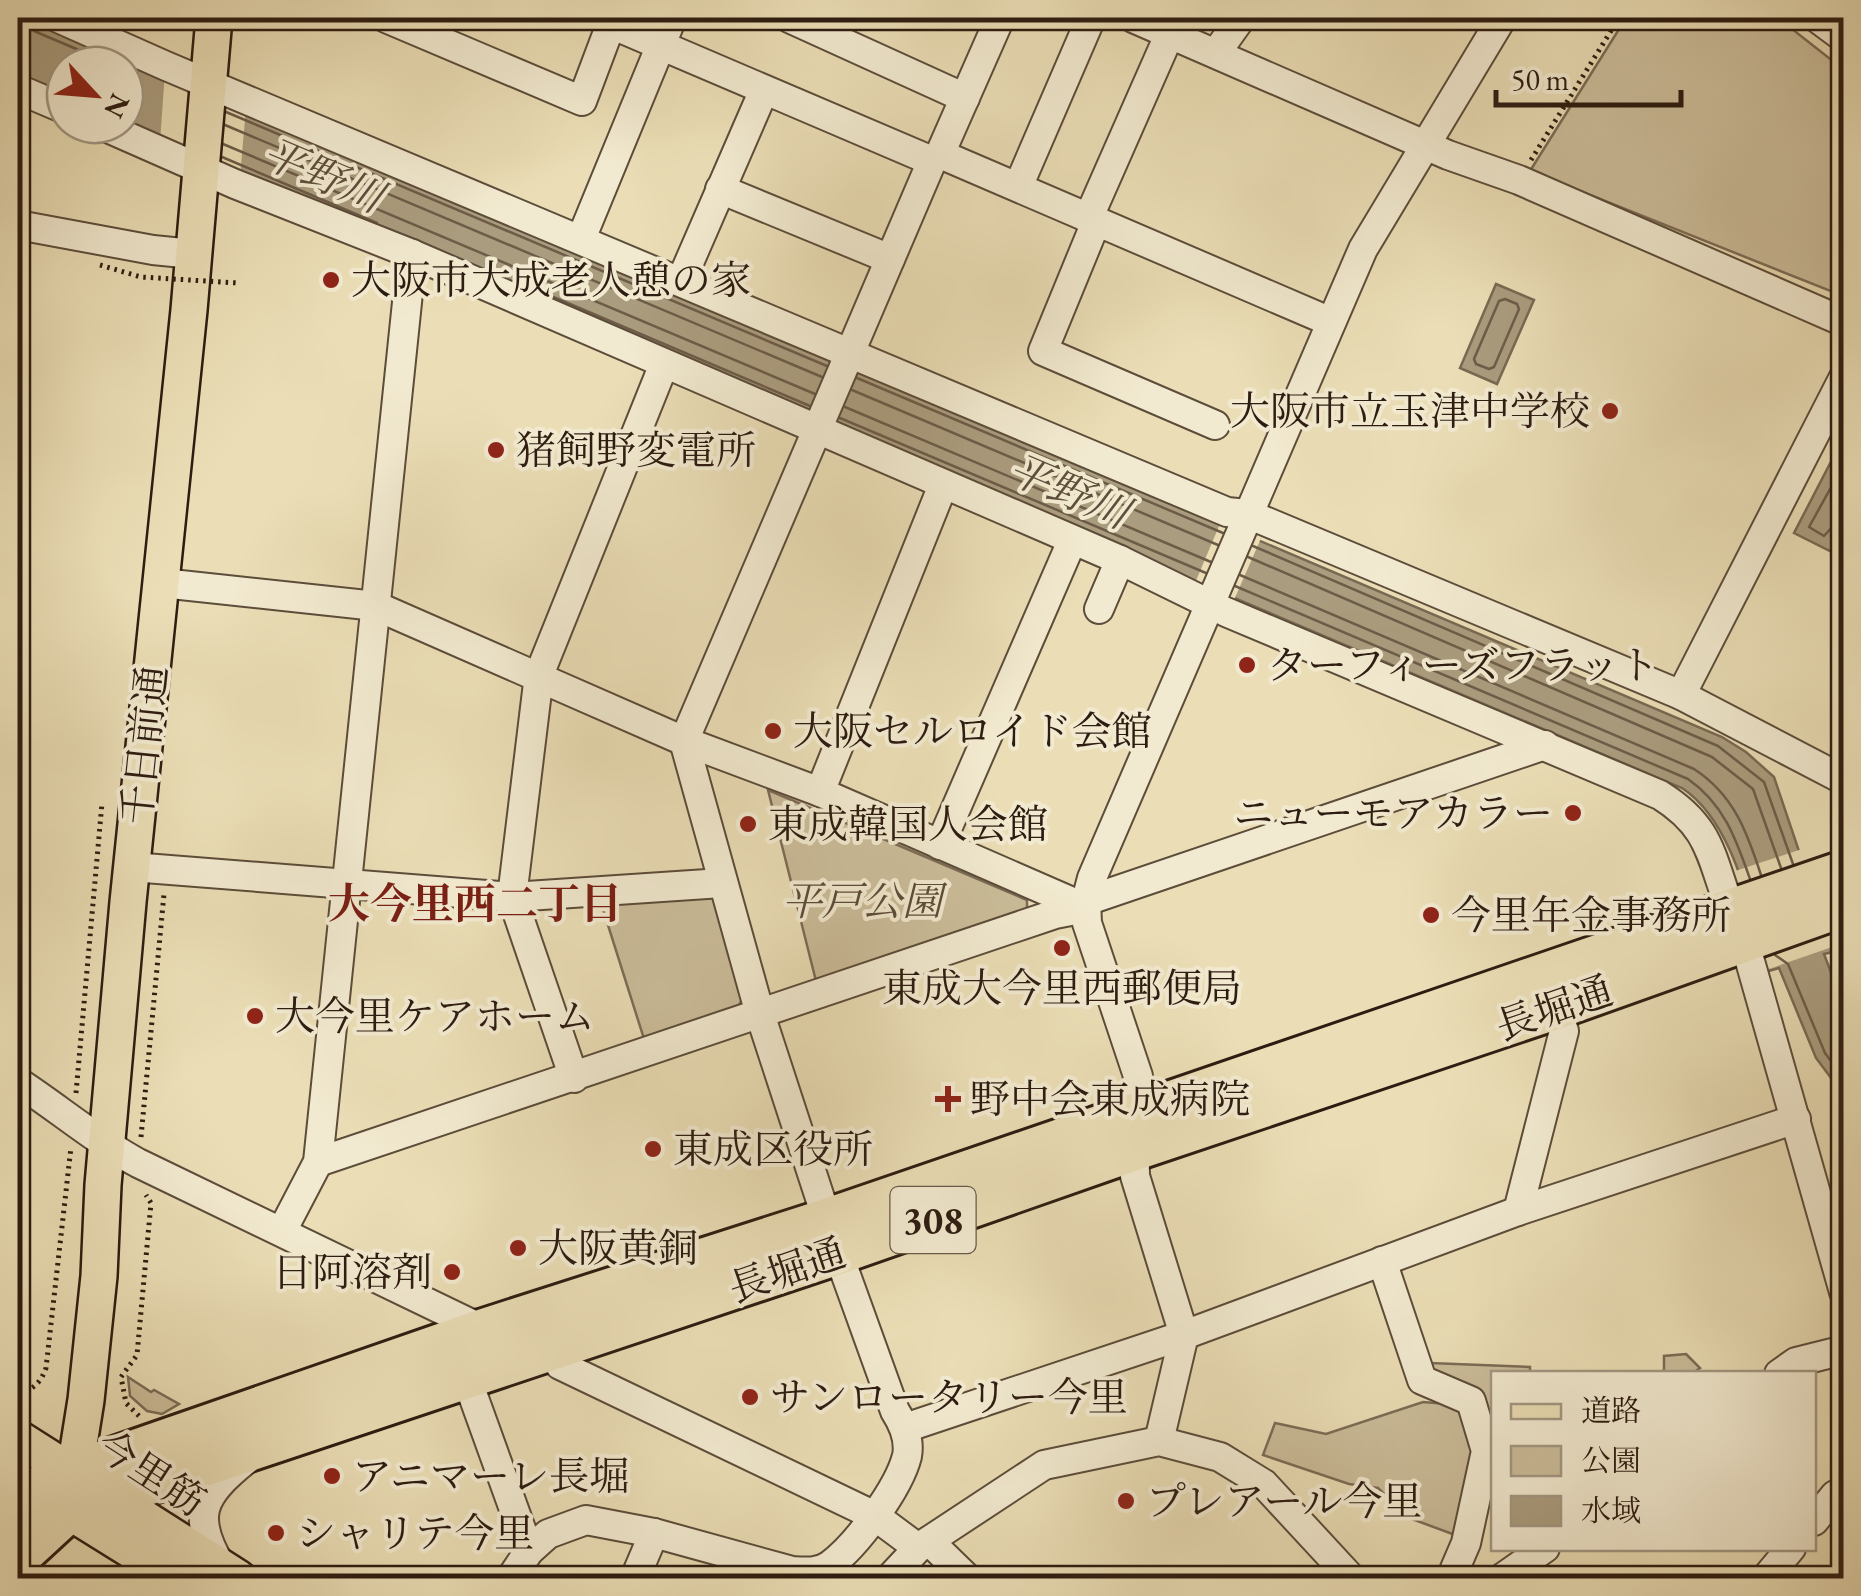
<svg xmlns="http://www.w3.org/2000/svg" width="1861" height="1596" font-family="'EB Garamond','Noto Serif JP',serif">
<rect width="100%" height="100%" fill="#ebdeb6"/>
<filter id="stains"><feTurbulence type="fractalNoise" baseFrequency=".002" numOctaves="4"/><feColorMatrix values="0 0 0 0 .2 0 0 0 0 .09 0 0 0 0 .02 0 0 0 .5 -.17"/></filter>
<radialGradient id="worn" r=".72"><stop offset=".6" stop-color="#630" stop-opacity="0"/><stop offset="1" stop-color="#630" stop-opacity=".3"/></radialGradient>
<!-- green -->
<g fill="#cbbd9a" stroke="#7c6c56" stroke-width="2.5">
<polygon points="1626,18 1778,18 1843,69 1843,296 1530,171"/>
<polygon points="768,790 1027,900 1027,914 817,985"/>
<polygon points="706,893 714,899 742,1000 735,1012 645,1042 601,903"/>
<polygon points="1686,1354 1700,1368 1693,1373 1660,1373 1664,1370 1664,1356"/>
<polygon points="1430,1363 1530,1367 1530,1373 1494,1374 1493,1488 1487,1493 1491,1447 1436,1381"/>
<polygon points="128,1377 151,1392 154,1390 179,1404 162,1414 147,1411 130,1396"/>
<polygon points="1423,1402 1459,1405 1478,1452 1458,1536 1409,1518 1378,1488 1349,1484 1263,1455 1275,1423 1326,1434"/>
</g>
<!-- water -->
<g fill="#aa9c7e" stroke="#786952" stroke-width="2.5">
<path d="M18 18H28L1722 737 1746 752 1774 777 1833 952 1824 954 1843 1004V1094L1816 1058 1779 968 1769 971C1750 912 1735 823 1682 788L121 125H125V65H65V101L18 81Z"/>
<polygon points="1496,284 1534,300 1497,384 1460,368"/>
<polygon points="1836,452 1843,456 1843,525 1830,551 1794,533"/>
</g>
<!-- pier -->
<g fill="#ebdeb6">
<polygon points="165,72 246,108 240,177 160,142"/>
<polygon points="1222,519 1262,536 1234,600 1195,583"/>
<polygon points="1802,849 1835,946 1766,970 1732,872"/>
</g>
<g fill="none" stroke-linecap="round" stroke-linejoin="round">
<!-- shore -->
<g stroke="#6c5c48" stroke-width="2.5">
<polyline points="28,18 34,31 114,65"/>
<polyline points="226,112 827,366"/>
<polyline points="225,125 822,377"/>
<polyline points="223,144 815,394"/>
<polyline points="222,157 377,223"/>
<polyline points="544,293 810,406"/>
<polygon points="1505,299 1517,304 1519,309 1494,367 1489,369 1476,364 1474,359 1499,301"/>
<polyline points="857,378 1223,533"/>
<polyline points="852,390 1218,545"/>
<polyline points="845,407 1211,562"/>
<polyline points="840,418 1206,573"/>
<polyline points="1844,464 1809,527 1824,536 1834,525 1844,523"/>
<polyline points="1253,546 1718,746 1764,782 1793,864"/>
<polyline points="1248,557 1712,757 1753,789 1781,868"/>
<path d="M1240 575 1694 769C1734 795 1747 832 1761 875"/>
<path d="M1235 586 1688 779C1724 804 1736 839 1750 879"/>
<polyline points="1775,955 1788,964 1825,1053 1844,1079"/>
</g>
<defs>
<g id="minor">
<polyline points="58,18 166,66 1227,512 1248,514 1267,522 1681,695 1844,780"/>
<polyline points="386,18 582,101 611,24 932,161"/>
<polyline points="789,18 965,98"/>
<polyline points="1133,18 1448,155 1519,180 1844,322"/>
<polyline points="1817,18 1844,38"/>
<polyline points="1216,53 1241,18"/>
<polyline points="18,89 65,109"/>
<path d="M101 125 235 184 412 254 1120 560 1226 612 1660 795C1711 827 1710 855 1730 908"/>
<polyline points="940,154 1331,322"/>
<polyline points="1018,187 1091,18"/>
<polyline points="720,189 890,259"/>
<polyline points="1088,219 1170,33"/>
<polyline points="1096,222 1043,351 1215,425"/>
<polyline points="18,225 153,250 193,254"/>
<polyline points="581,239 672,18"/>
<polyline points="681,281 764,90"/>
<polyline points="162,583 376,606 684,741 820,792 1086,908"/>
<polyline points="1099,609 1120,560"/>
<polyline points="1681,695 1844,377"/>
<polyline points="820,792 943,485"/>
<polyline points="940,845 1072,541"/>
<polyline points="132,867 512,897 722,883"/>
<polyline points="1086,901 1545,745"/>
<polyline points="1744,940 1844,1292"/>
<polyline points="574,1078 512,897 539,675 664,364"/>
<path d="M18 1082C58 1108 95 1140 138 1163L484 1330"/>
<polyline points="318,1162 1055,914 1086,908"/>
<polyline points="1518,1211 1564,1031 1550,994"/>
<polyline points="282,1231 318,1162 412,254"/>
<polyline points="1382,1261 1422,1380 1471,1401 1486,1451 1466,1543 1451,1578"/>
<polyline points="554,1349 560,1365 875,1516 918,1548"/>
<polyline points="1779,1374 1796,1362 1844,1350"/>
<polyline points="467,1379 529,1551"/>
<polyline points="905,1428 1184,1335 1518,1211 1796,1119"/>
<polyline points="1159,1441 1184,1335 1135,1176 1134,1113 1138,1076 1087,923 1086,901 1092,878 1363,249 1502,18"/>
<polyline points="1814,1521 1835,1495 1844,1491"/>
<polyline points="929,1541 967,1578"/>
<path d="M222 1568C191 1517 200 1496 247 1459"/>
<path d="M511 1578 529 1551 548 1534 586 1520 654 1533 792 1571C806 1572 819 1573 830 1565 857 1545 899 1488 907 1456 910 1440 904 1425 895 1411L838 1253 760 1014 684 741 932 161 940 154 1000 18"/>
<polyline points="635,1578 654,1533"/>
<polyline points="890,1578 918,1548 1044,1465 1159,1441 1220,1457 1264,1484 1351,1578"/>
<polyline points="1502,1578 1545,1548"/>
<polyline points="1766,1578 1791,1548"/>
</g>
<g id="major">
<polyline points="18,1438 238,1578"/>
<polyline points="71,1494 86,1400 99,1276 103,1185 128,902 189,310 214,18"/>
<polyline points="54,1502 176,1578"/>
</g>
<g id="highway">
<polyline points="18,1505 32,1490 72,1473 484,1330 827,1220 1844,872"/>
<polyline points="18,1557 69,1510 838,1253 1135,1149 1555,1008 1844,905"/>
</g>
</defs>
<!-- minor casing -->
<use href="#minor" stroke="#5c4c3a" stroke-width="32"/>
<!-- major casing -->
<use href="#major" stroke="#2d1c11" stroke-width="40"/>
<!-- highway casing -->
<use href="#highway" stroke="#2d1c11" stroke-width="48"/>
<!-- path -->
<g stroke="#2d1c11" stroke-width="5" stroke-dasharray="2.5 5" stroke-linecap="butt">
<polyline points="1531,160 1619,18"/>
<polyline points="76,1093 102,803"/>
<polyline points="141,1137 164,894"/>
<path d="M18 1392C33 1391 41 1382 46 1368L71 1147"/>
<polyline points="139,1416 126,1403 121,1377 137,1355 151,1203 146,1195"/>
<polyline points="98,1576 113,1573"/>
</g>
<!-- minor -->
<use href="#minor" stroke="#f2ead0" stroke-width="28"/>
<!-- major -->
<use href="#major" stroke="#ebdeb6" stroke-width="35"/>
<!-- highway -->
<use href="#highway" stroke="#ebdeb6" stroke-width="42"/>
<!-- path-bridge -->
<polyline stroke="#2d1c11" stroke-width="5" stroke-dasharray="2.5 5" stroke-linecap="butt" points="100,265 141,277 238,283"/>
</g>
<!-- markers -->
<g fill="#8f2418" stroke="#f2ead0" stroke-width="4">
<circle cx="331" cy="280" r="10"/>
<circle cx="1610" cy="411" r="10"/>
<circle cx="496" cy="450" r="10"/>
<circle cx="1247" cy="665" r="10"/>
<circle cx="773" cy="731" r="10"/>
<circle cx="1573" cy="813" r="10"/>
<circle cx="748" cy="824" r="10"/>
<circle cx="1431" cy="915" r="10"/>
<circle cx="1062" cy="948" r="10"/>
<circle cx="255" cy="1016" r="10"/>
<path d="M943 1084h10v10h10v10h-10v10h-10v-10h-10v-10h10z"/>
<circle cx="653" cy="1149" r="10"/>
<circle cx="518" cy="1248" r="10"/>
<circle cx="452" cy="1272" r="10"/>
<circle cx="750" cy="1397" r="10"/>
<circle cx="332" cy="1476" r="10"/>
<circle cx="1126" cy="1501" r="10"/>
<circle cx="276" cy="1533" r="10"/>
</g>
<g text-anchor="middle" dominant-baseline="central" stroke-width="8" stroke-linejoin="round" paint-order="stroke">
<!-- shield labels -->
<rect fill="#f2ead0" stroke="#685a4a" stroke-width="2.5" x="890.5" y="1187" width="85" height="66" rx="8"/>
<g font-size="38" font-weight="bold" fill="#2d1c11">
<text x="933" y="1220">308</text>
</g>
<!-- poi labels -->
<g font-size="40" fill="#2d1c11" stroke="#f2ead0" text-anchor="start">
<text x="351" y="280">大阪市大成老人憩の家</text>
<text x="1590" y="411" text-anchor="end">大阪市立玉津中学校</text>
<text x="516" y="450">猪飼野変電所</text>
<text x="1267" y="665">ターフィーズフラット</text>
<text x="793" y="731">大阪セルロイド会館</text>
<text x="1553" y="813" text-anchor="end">ニューモアカラー</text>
<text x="768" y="824">東成韓国人会館</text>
<text x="1451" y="915">今里年金事務所</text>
<text x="1062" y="988" text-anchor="middle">東成大今里西郵便局</text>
<text x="275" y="1016">大今里ケアホーム</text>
<text x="970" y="1099">野中会東成病院</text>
<text x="673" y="1149">東成区役所</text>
<text x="538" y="1248">大阪黄銅</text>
<text x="432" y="1272" text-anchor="end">日阿溶剤</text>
<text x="770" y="1397">サンロータリー今里</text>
<text x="352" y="1476">アニマーレ長堀</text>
<text x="1146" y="1501">プレアール今里</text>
<text x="296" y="1533">シャリテ今里</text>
</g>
<!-- street labels -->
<g font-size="40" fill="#2d1c11" stroke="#f2ead0">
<text transform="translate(144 745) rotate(-84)">千日前通</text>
<text transform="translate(1554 1008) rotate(-19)">長堀通</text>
<text transform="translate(787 1270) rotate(-19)">長堀通</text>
<text transform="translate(151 1473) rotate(33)">今里筋</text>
</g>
<!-- park labels -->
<g font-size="40" font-style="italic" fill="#5c4c3a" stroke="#f2ead0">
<text x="862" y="901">平戸公園</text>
</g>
<!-- water labels -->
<g font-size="42" font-style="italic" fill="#5f4f3d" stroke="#f2ead0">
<text transform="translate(323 175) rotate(23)">平野川</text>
<text transform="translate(1069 491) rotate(23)">平野川</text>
</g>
<!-- neighbourhood labels -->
<g font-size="42" font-weight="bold" fill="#7a1f14" stroke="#f2ead0">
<text x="475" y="903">大今里西二丁目</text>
</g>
</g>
<!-- margin -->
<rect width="1861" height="1596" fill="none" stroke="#ebdeb6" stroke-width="60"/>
<rect x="20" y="20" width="1821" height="1556" fill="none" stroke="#2d1c11" stroke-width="5"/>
<rect x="30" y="30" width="1801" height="1536" fill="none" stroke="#2d1c11" stroke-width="2.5"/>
<!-- legend -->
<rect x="1491" y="1371" width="325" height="180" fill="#f2ead0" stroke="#a39884" stroke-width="2.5"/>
<rect x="1511" y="1404" width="50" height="15" fill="#ebdeb6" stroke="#a39884" stroke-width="2.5"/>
<text x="1581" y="1421" font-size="30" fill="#2d1c11">道路</text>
<rect x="1511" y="1446" width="50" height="30" fill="#cbbd9a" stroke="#a39884" stroke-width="2.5"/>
<text x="1581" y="1471" font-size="30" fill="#2d1c11">公園</text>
<rect x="1511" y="1496" width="50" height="30" fill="#aa9c7e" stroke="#a39884" stroke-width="2.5"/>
<text x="1581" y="1521" font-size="30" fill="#2d1c11">水域</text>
<!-- north arrow -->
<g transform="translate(95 95) rotate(116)"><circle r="48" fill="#f2ead0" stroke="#a39884" stroke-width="2.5"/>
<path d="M0-8L18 38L0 25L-18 38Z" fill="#8f2418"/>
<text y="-15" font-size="28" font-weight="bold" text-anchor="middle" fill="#2d1c11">N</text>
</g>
<!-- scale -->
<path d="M1496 90v15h185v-15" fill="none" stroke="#2d1c11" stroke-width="5"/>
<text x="1511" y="90" font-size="30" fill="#2d1c11" stroke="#f2ead0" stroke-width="8" paint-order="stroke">50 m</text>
<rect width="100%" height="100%" filter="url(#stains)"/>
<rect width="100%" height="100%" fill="url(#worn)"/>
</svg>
